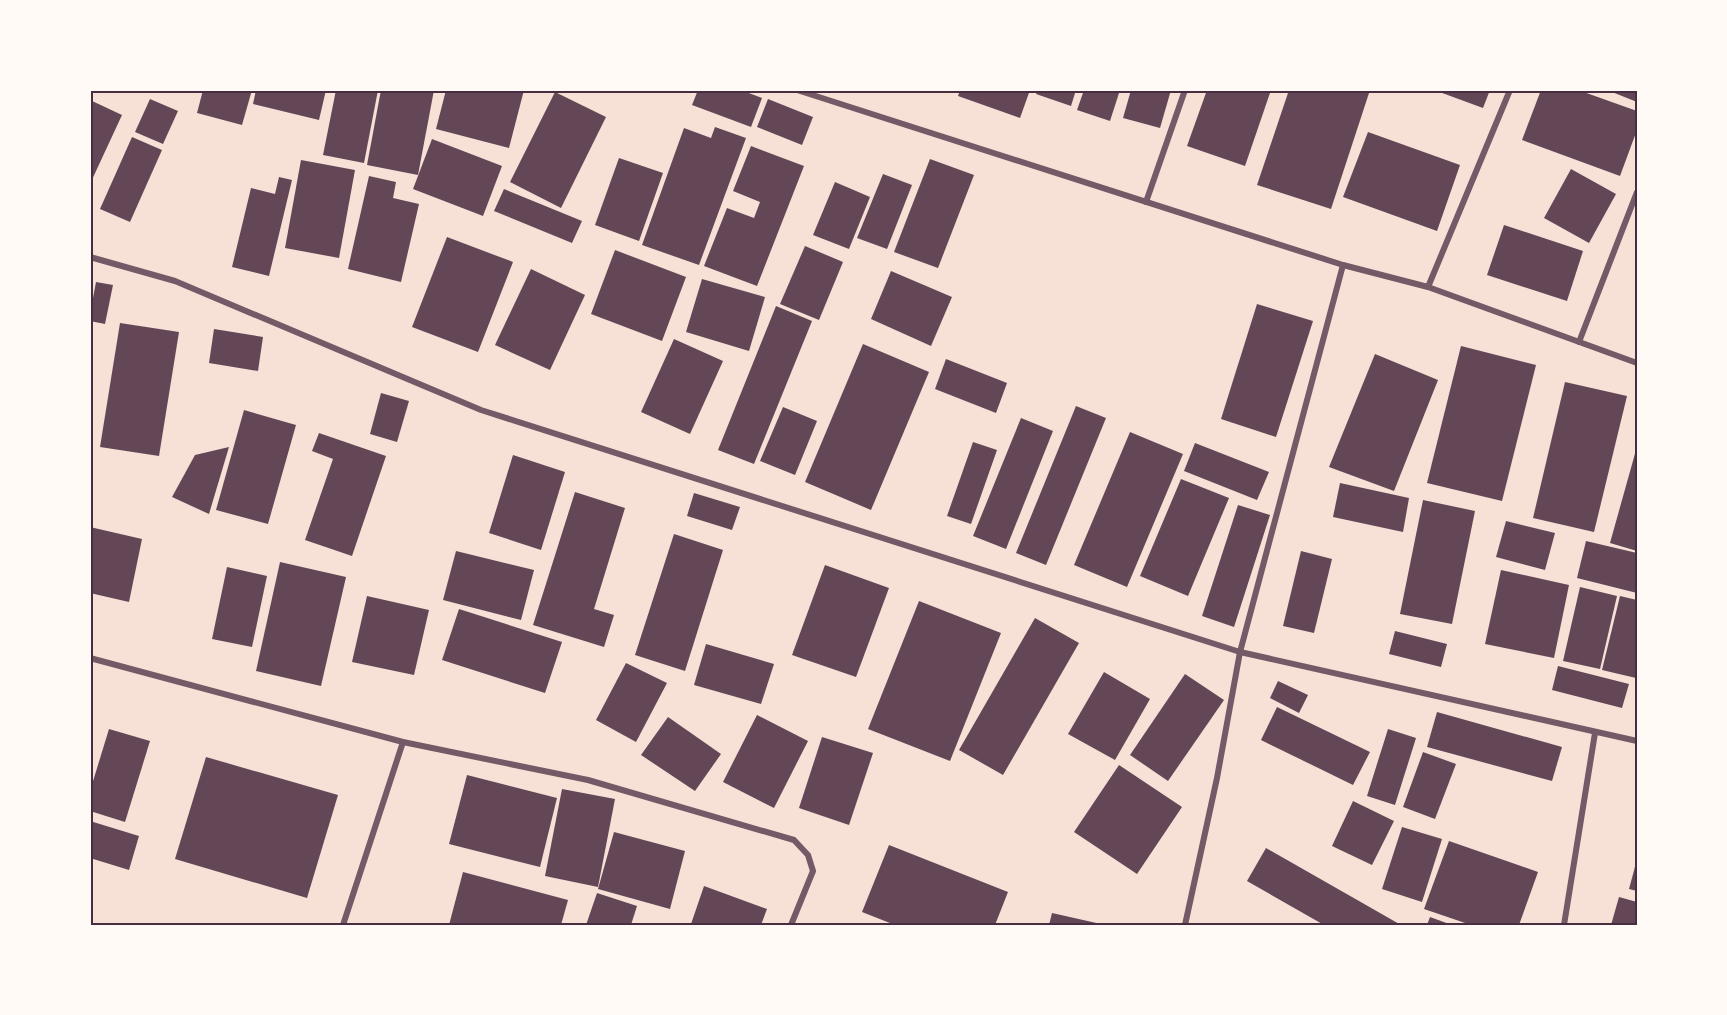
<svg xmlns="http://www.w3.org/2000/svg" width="1727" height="1015" font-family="Raleway,sans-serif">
<rect width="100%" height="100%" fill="#f7e1d7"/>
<!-- building -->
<g fill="#644757">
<polygon points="203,90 252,90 242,125 197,113"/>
<polygon points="256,90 326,90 319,120 253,104"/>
<polygon points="336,90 378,90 364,163 323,155"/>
<polygon points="381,90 434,90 418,175 367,165"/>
<polygon points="446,90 524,90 509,148 436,129"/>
<polygon points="698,90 741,90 762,98 751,127 692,105"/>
<polygon points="960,90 1030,90 1020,118 958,96"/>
<polygon points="1038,90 1076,90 1071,106 1036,94"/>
<polygon points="1084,90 1120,90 1110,121 1077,110"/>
<polygon points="1131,90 1171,90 1160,128 1123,118"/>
<polygon points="1207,90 1271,90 1245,166 1187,146"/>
<polygon points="1289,90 1370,90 1331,209 1257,185"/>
<polygon points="1434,90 1490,90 1483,108"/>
<polygon points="1541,90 1578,90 1637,111 1637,130 1620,176 1522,140"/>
<polygon points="1607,90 1637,90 1637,102"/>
<polygon points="555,92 606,117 561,208 510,182"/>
<polygon points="150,99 178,111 163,144 135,132"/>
<polygon points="768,99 813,117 802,145 757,127"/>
<polygon points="90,100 122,115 90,184"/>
<polygon points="715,127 746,138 699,265 642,245 684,128 711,138"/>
<polygon points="1368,132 1460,165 1437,231 1343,197"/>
<polygon points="132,137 162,150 130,222 100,209"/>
<polygon points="432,139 502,166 483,216 413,189"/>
<polygon points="751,146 804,166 757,286 704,266 727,208 754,218 760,202 733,191"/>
<polygon points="619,158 663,173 639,241 595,225"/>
<polygon points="930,159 974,175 938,268 894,252"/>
<polygon points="301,160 355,170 339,258 285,248"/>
<polygon points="1571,169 1616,194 1589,243 1544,218"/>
<polygon points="883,174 912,185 887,249 857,238"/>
<polygon points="369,176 396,182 393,198 419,204 401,282 348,269"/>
<polygon points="279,177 292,180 269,276 232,267 251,188 275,194"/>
<polygon points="835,182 870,197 849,249 813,235"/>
<polygon points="504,189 582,221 572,243 494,211"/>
<polygon points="1504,225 1583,251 1567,301 1487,275"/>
<polygon points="447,237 513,262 478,352 412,327"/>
<polygon points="805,246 843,262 819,320 780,304"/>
<polygon points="615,250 686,277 662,341 591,314"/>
<polygon points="531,269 585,295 550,370 495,345"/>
<polygon points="891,271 952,297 931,346 871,319"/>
<polygon points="702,279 765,297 749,351 686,332"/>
<polygon points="96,282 113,285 105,324 90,321 90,314"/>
<polygon points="1257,304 1313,321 1276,437 1221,419"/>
<polygon points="776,306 812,321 754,464 718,450"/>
<polygon points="120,323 179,332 159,456 100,447"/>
<polygon points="214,329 263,337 258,371 209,363"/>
<polygon points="674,339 723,361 690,434 641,412"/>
<polygon points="863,344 929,372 871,510 805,482"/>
<polygon points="1461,346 1536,365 1502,501 1427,483"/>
<polygon points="1375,354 1438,380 1394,491 1329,467"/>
<polygon points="946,359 1007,383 996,413 935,389"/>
<polygon points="1565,382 1627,396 1594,532 1533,518"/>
<polygon points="381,393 409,401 397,442 370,434"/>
<polygon points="1076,406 1106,418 1046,565 1016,553"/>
<polygon points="783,407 817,421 795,475 760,461"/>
<polygon points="244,410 296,425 268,524 216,510"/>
<polygon points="1021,418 1053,431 1006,549 973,536"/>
<polygon points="1130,432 1183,454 1127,587 1074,565"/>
<polygon points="319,433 386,456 352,556 305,540 333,459 312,451"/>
<polygon points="973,442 997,450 971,524 947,516"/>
<polygon points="1195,443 1269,472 1257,500 1184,471"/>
<polygon points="229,447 209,514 172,497 195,455"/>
<polygon points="1636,450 1637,450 1637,551 1610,543"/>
<polygon points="513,455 565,472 541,550 489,533"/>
<polygon points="1181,479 1229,498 1188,596 1140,576"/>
<polygon points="1340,483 1409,498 1403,532 1333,517"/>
<polygon points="575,492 625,508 594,609 614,615 604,647 533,625"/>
<polygon points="694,493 740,507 732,530 687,516"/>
<polygon points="1423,500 1475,511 1452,624 1400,614"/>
<polygon points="1238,505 1270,515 1234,627 1202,616"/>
<polygon points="1506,521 1555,533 1545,570 1496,557"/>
<polygon points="90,527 142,539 129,602 90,593"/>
<polygon points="674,534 723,550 685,671 635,655"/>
<polygon points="1586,541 1637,553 1637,593 1577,578"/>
<polygon points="456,551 534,570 521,620 443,600"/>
<polygon points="1301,551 1332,559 1314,633 1283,626"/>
<polygon points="280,562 346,577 321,686 256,671"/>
<polygon points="825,565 889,588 856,677 792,655"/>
<polygon points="227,567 267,576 252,647 212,639"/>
<polygon points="1501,570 1569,585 1554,658 1485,644"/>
<polygon points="1580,587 1617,596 1600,669 1563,661"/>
<polygon points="367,596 429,610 414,675 352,662"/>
<polygon points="1620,596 1637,600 1636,678 1602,670"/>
<polygon points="919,601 1001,633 950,761 868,729"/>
<polygon points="459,609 562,642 545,693 442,660"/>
<polygon points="1035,618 1079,643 1003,775 959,750"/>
<polygon points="1395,631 1447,644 1441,667 1389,654"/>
<polygon points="706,644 774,664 761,704 694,685"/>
<polygon points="626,663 667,683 636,742 596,720"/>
<polygon points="1558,666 1629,684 1622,708 1552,690"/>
<polygon points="1104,672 1150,699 1115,760 1068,734"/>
<polygon points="1185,674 1224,700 1168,781 1130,755"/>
<polygon points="1278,681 1308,695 1299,713 1270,698"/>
<polygon points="1277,707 1370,752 1353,785 1261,740"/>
<polygon points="1437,712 1562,747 1552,781 1427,747"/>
<polygon points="757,715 808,741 774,808 723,782"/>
<polygon points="668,717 721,754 695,791 641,755"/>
<polygon points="109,729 150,741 125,822 90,811 90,791"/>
<polygon points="1388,729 1416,738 1395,805 1367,796"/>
<polygon points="822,737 873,753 849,825 799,808"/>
<polygon points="1423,752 1456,764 1435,819 1403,807"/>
<polygon points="206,757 338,795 307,898 175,859"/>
<polygon points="1119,765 1182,807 1137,874 1074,832"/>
<polygon points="467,775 557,798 540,867 449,844"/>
<polygon points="562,789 615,799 598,887 545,876"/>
<polygon points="1353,801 1394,821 1372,865 1332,846"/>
<polygon points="90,821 139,836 129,870 90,858"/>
<polygon points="1402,827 1442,839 1422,902 1382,889"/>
<polygon points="614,832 685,851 670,909 598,889"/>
<polygon points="1449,841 1538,872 1519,925 1471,925 1424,909"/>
<polygon points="889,845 1008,892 995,925 895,925 862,912"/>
<polygon points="1266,848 1366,905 1401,925 1324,925 1247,881"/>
<polygon points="1636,863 1637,863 1637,891 1629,889"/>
<polygon points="463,872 568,900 561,925 449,925"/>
<polygon points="704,886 767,909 761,925 691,924"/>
<polygon points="597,893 637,906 631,925 586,925"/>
<polygon points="1619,897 1637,902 1637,925 1611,925"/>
<polygon points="1052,913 1101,924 1101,925 1049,925"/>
<polygon points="1430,917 1452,925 1427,925"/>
</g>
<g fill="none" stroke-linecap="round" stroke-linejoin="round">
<!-- minor -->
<g stroke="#755966" stroke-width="6">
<polyline points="797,90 1343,265 1428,287 1637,363"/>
<polyline points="1146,202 1185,90"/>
<polyline points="90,257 175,281 481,410 1240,652 1637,741"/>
<polyline points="1428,287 1510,90"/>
<polyline points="1579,342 1637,192"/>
<polyline points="90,658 403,742 588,780 794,840 808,855 813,871 791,925"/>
<polyline points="343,925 403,742"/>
<polyline points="1185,925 1217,778 1240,652 1343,265"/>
<polyline points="1564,925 1595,733"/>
</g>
</g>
<!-- border -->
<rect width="1727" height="1015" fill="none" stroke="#fffaf5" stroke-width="183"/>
<rect x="92" y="92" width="1544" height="832" fill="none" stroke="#4a2c40" stroke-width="2"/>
</svg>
